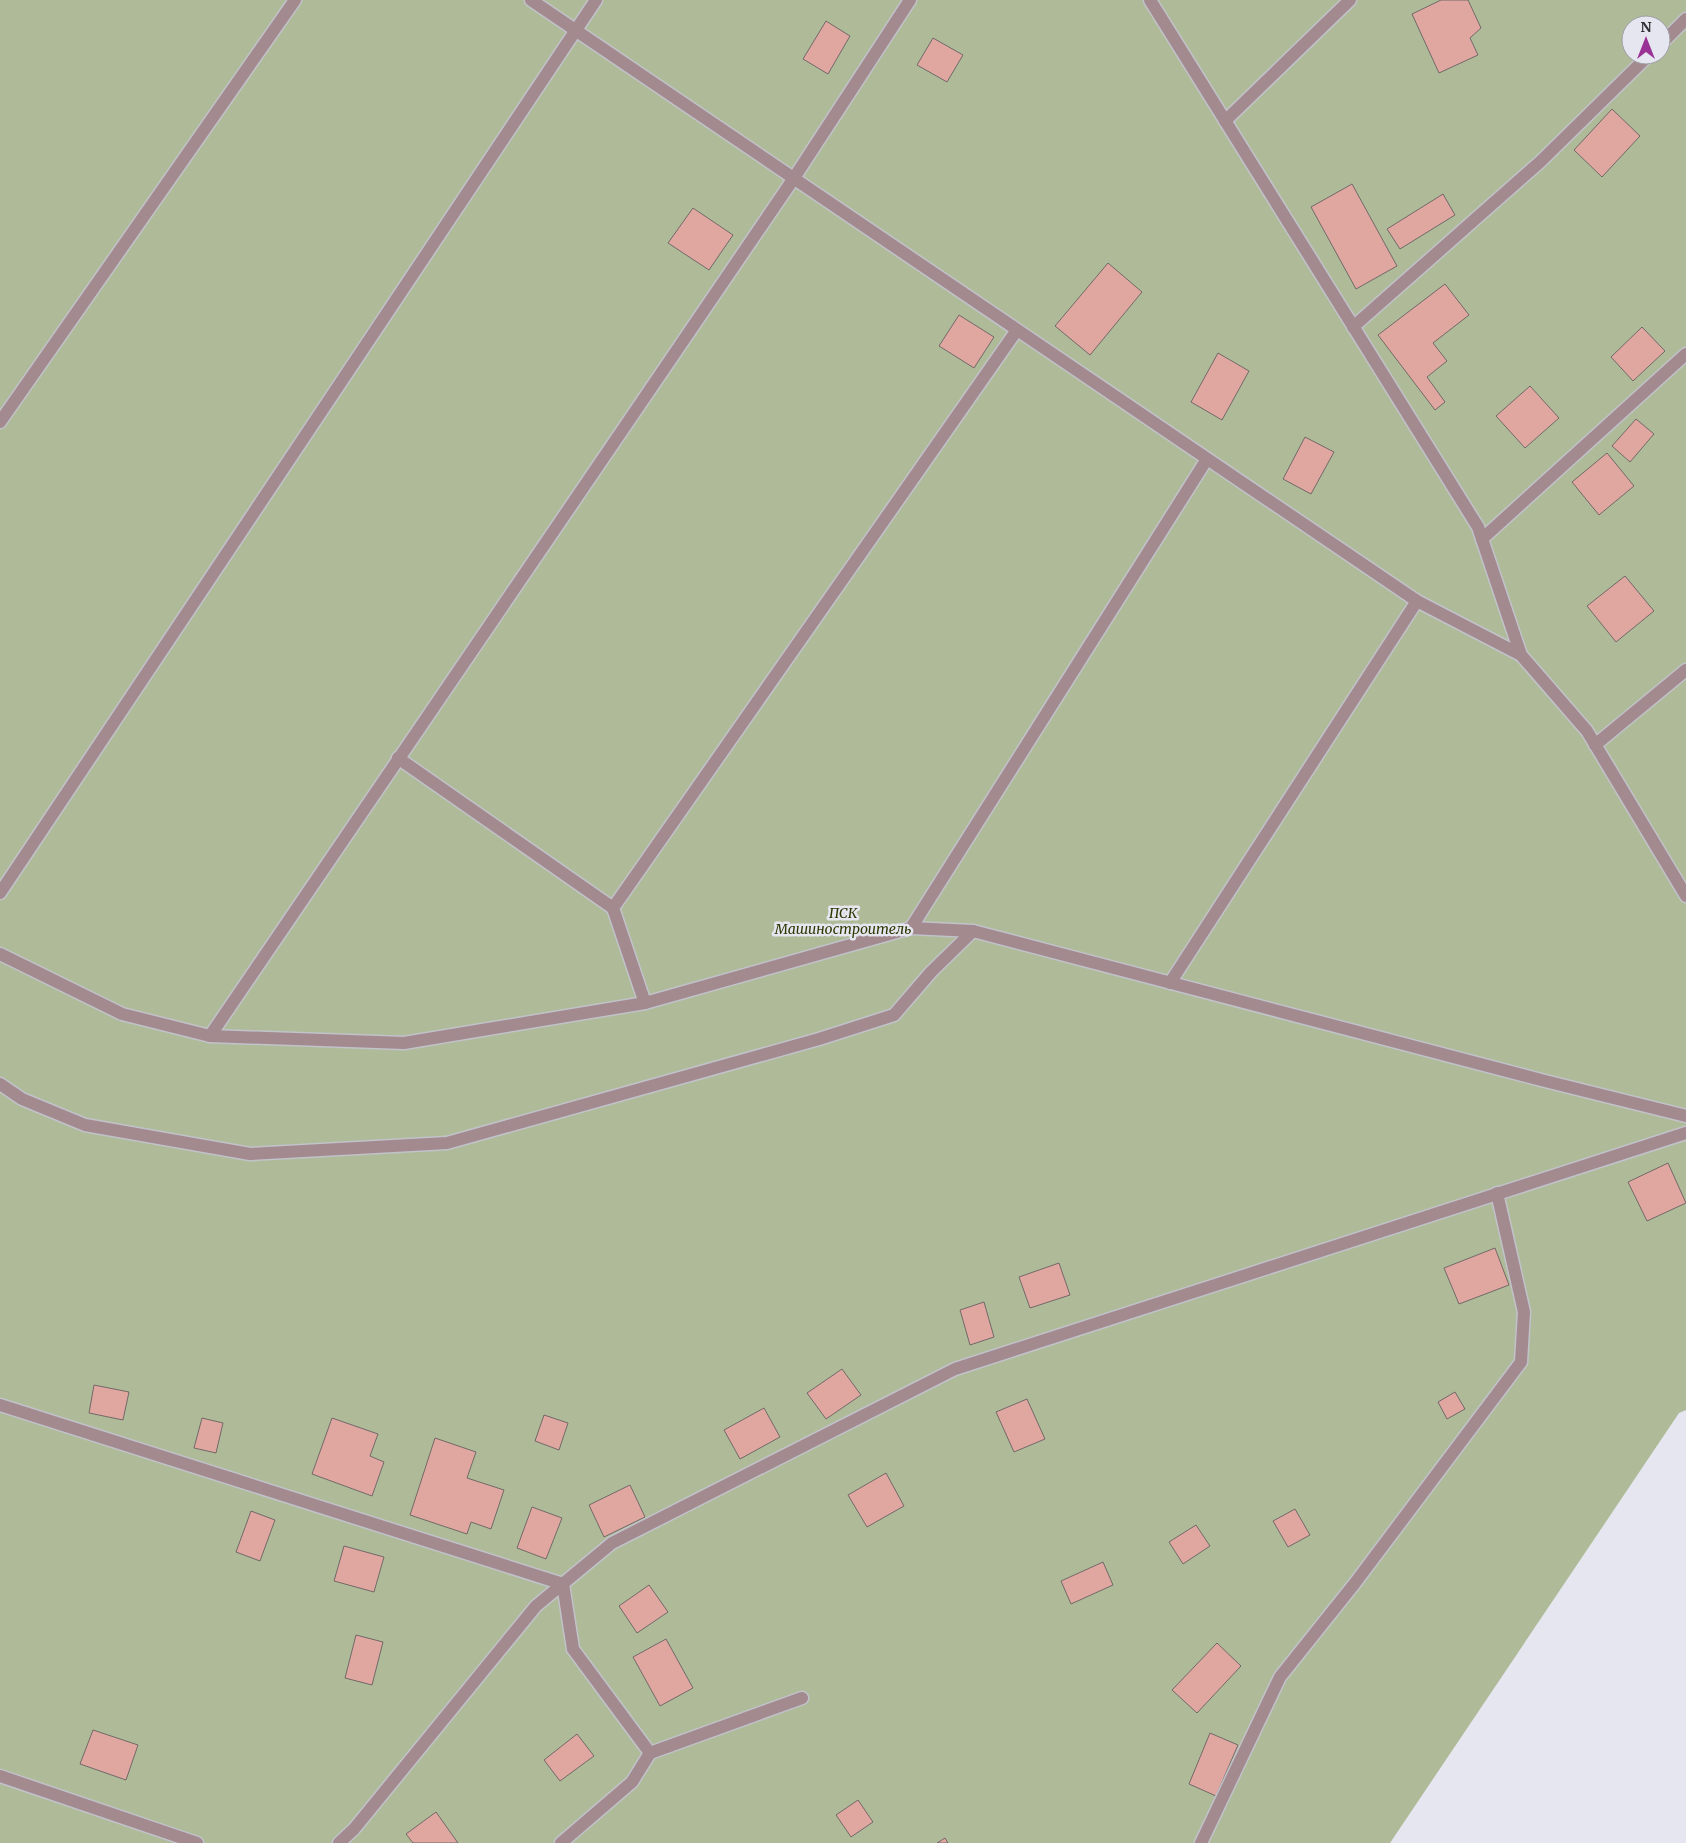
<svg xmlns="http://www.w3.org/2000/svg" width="1686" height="1843" font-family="Merriweather,serif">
<rect width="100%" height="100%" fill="#e5e6ef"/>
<!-- green -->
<path fill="#afbb98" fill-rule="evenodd" d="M0 0H1686V1410L1679 1413 1390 1843H0ZM1631 25H1661V55H1631Z"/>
<!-- building -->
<g fill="#e0a6a0" stroke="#726968">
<polygon points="1441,0 1468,0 1481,28 1470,38 1478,55 1439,73 1412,14"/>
<polygon points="826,21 850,36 828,74 803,59"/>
<polygon points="933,38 963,55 947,82 917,65"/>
<polygon points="1612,109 1640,136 1602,177 1574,150"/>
<polygon points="1352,184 1397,266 1356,289 1311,207"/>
<polygon points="1443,194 1455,215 1400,249 1387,229"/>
<polygon points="693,208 733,235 709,270 668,243"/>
<polygon points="1108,263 1142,292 1090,355 1055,326"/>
<polygon points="1445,284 1469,315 1433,343 1447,361 1427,377 1445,402 1435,410 1378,335"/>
<polygon points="959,315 994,337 974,368 939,346"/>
<polygon points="1642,327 1665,351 1633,381 1611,357"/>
<polygon points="1218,353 1249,371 1222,420 1191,402"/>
<polygon points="1530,386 1559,418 1525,448 1496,416"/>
<polygon points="1636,419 1654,434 1630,462 1612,446"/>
<polygon points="1305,437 1334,452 1311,494 1283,479"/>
<polygon points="1607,453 1634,486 1599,515 1572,482"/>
<polygon points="1625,576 1654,611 1616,642 1587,606"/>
<polygon points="1668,1163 1686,1203 1647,1221 1628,1182"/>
<polygon points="1495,1248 1509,1285 1459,1304 1444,1268"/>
<polygon points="1059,1263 1070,1295 1030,1308 1019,1277"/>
<polygon points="984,1302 994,1337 970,1345 960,1310"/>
<polygon points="842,1369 861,1395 826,1419 807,1393"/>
<polygon points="94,1385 129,1392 123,1420 89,1413"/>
<polygon points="1455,1392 1465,1409 1447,1419 1438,1402"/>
<polygon points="1027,1399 1045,1439 1014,1452 996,1412"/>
<polygon points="764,1408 780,1437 740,1459 724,1430"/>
<polygon points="544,1415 568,1423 559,1450 535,1441"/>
<polygon points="202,1418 223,1423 216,1453 194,1448"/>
<polygon points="332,1418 378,1434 370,1456 384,1462 372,1496 312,1474"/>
<polygon points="435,1438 476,1452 467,1478 504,1490 491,1529 471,1522 467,1534 410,1515"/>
<polygon points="886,1473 904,1506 867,1527 848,1495"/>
<polygon points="630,1485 645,1517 604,1537 589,1505"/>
<polygon points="532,1507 562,1518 546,1559 517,1548"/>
<polygon points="1295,1509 1310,1535 1288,1547 1273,1521"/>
<polygon points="251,1511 275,1520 260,1561 236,1552"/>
<polygon points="1196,1525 1210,1546 1183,1564 1169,1542"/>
<polygon points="344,1546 384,1557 374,1592 334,1581"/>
<polygon points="1103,1562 1113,1585 1071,1604 1061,1581"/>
<polygon points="649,1585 668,1612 637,1633 619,1606"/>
<polygon points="356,1635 383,1642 372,1685 345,1678"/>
<polygon points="666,1639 693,1688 660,1706 633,1657"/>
<polygon points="1217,1643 1241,1666 1197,1713 1172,1690"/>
<polygon points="93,1730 138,1745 126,1780 80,1764"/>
<polygon points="1210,1733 1238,1745 1216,1796 1189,1784"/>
<polygon points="577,1734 594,1756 560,1781 544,1760"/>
<polygon points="858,1800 873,1822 851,1837 836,1815"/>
<polygon points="436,1812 458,1843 413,1843 406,1834"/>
<polygon points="945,1838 948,1843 937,1843"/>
</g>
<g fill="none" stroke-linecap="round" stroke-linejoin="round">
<defs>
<g id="minor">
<polyline points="531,0 1417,601 1521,655 1587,731 1686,896"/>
<polyline points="1150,0 1478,527 1521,655"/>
<polyline points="1661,44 1686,19"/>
<polyline points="1225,121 1350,0"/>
<polyline points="1353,327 1540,162 1649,55"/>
<polyline points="0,422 295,0"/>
<polyline points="1482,539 1686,354"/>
<polyline points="1595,745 1686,670"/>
<polyline points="398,758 613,908"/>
<polyline points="0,893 596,0"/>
<polyline points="911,928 1207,459"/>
<polyline points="0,954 122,1014 210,1036 404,1043 645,1003 911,928 973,931 1545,1081 1686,1116"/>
<polyline points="1170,983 1417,601"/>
<polyline points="645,1003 613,908 1017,330"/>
<polyline points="210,1036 794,178 910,0"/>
<polyline points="0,1084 22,1099 85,1125 250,1154 447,1143 819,1039 894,1015 931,972 973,931"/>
<polyline points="0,1405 563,1584 573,1649 650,1753 802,1698"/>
<polyline points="0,1776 197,1843"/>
<polyline points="339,1843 354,1829 536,1606 612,1543 955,1369 1686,1133"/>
<polyline points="561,1843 632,1782 650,1753"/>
<polyline points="1201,1843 1280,1677 1355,1583 1521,1362 1524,1312 1497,1193"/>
</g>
</defs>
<!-- minor casing -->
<use href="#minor" stroke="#c1c2ca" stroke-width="15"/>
<!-- minor -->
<use href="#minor" stroke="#a38a8f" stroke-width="12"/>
</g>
<g text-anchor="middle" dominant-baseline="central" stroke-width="5" stroke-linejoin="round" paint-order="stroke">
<!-- park labels -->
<g font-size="14" font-style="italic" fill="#2a3800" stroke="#e5e6ef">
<text x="843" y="913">ПСК<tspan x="843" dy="16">Машиностроитель</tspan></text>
</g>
</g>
<!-- north arrow -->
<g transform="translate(1646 40)"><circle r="24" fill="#e5e6ef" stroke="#9d9da4"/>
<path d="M0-4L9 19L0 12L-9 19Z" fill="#9a3295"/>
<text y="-8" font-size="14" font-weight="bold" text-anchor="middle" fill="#303034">N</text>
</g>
</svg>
